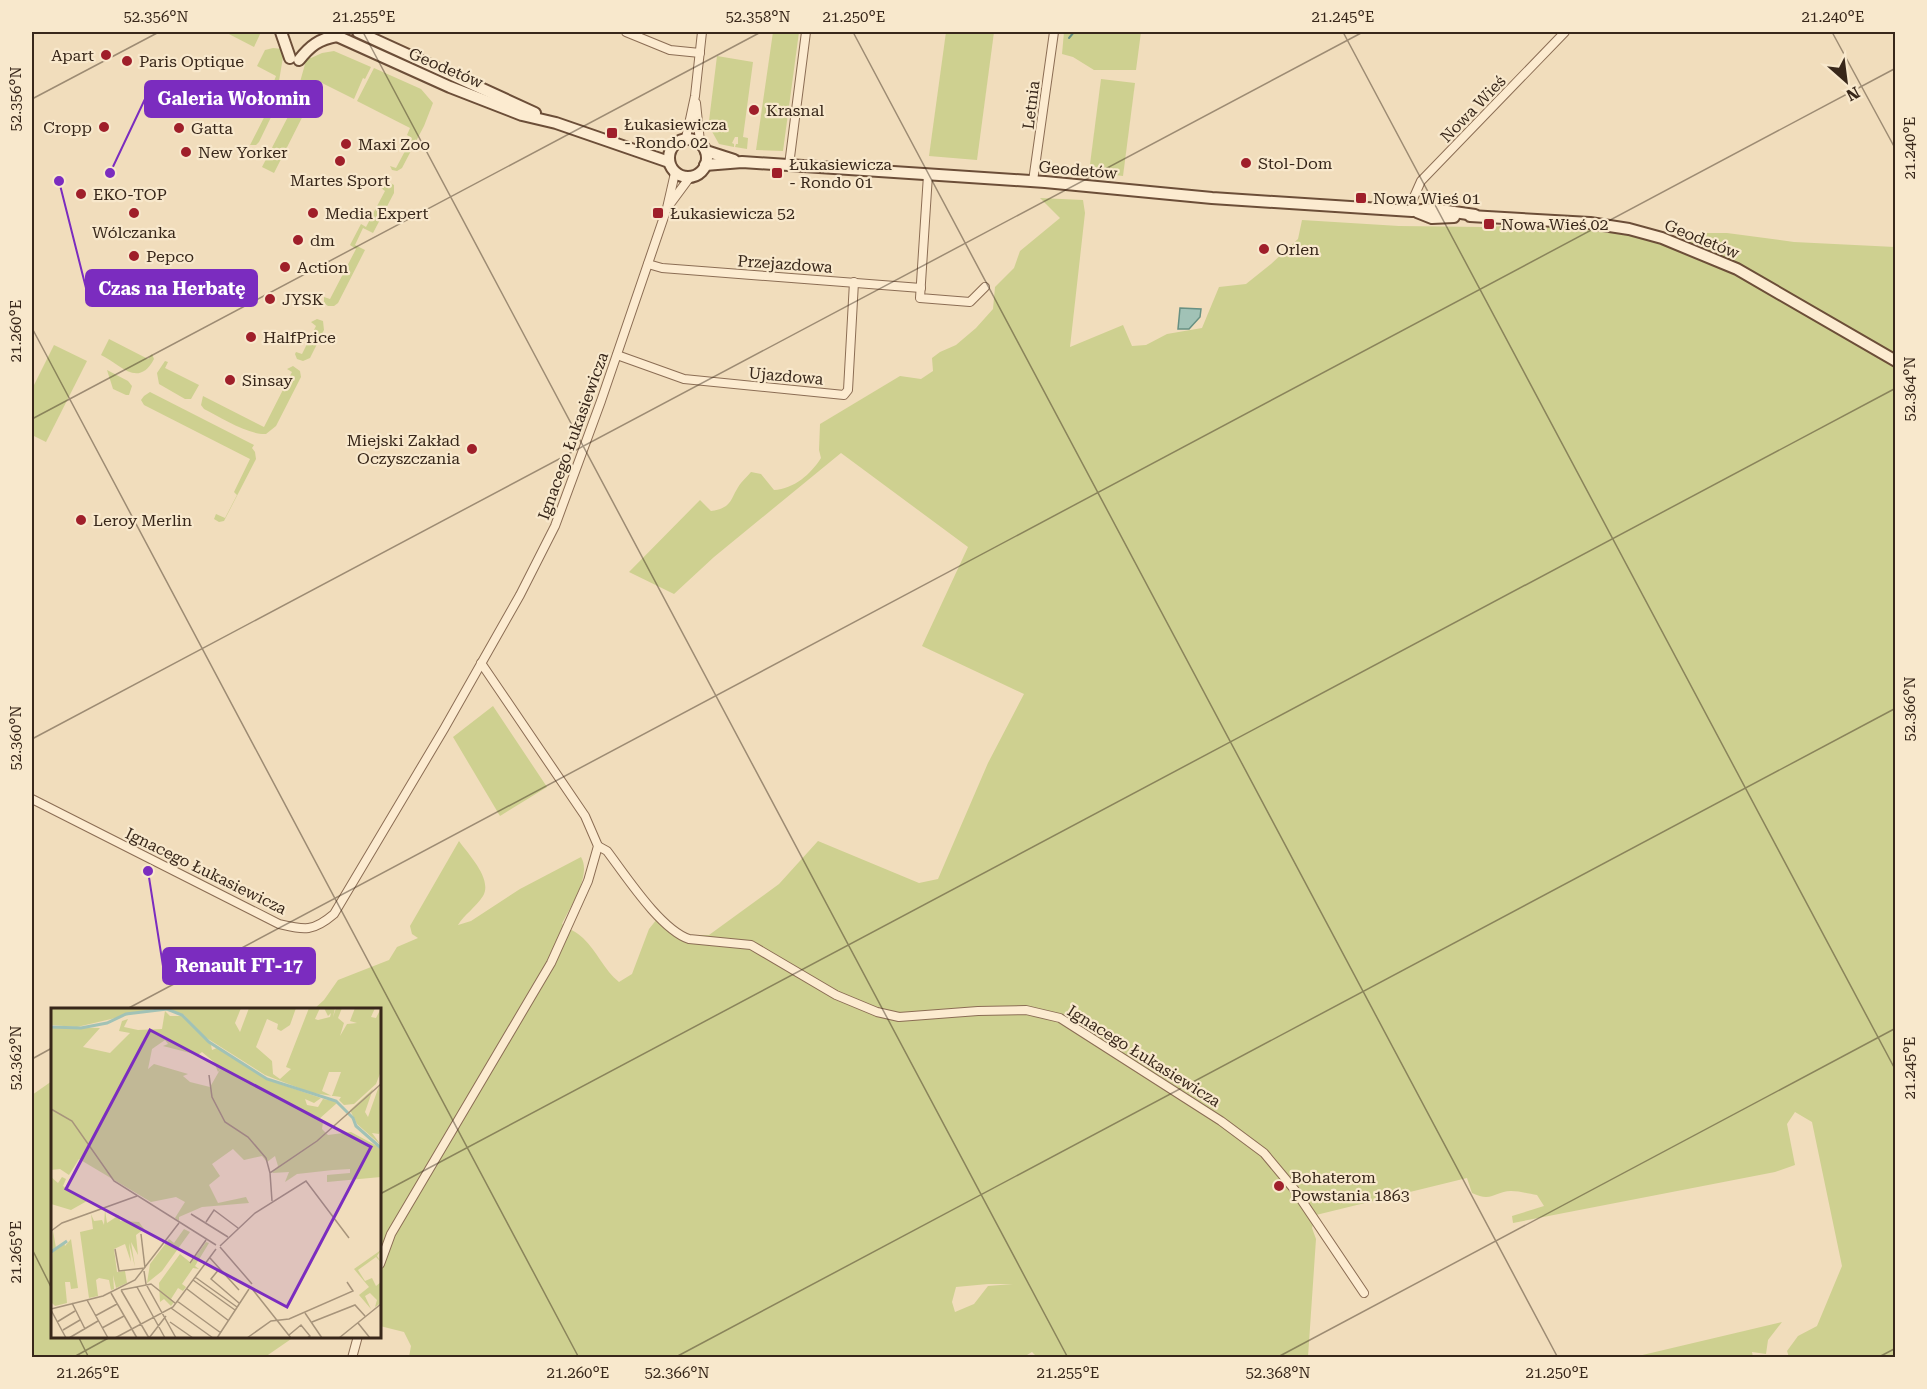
<svg xmlns="http://www.w3.org/2000/svg" width="1927" height="1389" font-family="'Roboto Serif',serif">
<rect width="100%" height="100%" fill="#f1ddbc"/>
<!-- green -->
<g fill="#ced090" fill-rule="evenodd">
<polygon points="225,32 261,32 254,47"/>
<polygon points="773,32 799,32 783,151 756,150"/>
<polygon points="946,32 994,32 977,160 929,156"/>
<polygon points="1064,32 1141,32 1136,70 1094,70 1073,57 1062,54"/>
<polygon points="273,48 283,49 283,57 274,111 259,142 256,145 250,145 277,92 271,89 276,76 257,66 265,50"/>
<polygon points="334,51 371,67 365,79 363,78 354,99 320,82 274,173 262,167 293,107 307,57 311,58 322,53"/>
<polygon points="717,56 753,62 743,137 748,138 747,149 735,147 736,144 738,144 738,137 735,137 732,143 734,144 734,147 719,144 710,128 709,121"/>
<polygon points="374,68 421,89 433,103 424,126 402,168 397,171 392,170 390,166 396,168 412,138 407,135 410,128 357,101"/>
<polygon points="1101,79 1135,83 1123,176 1089,172"/>
<polygon points="387,181 394,185 394,193 373,233 363,228 355,245 365,250 338,303 334,306 328,306 324,303 324,297 330,299 356,249 350,245 361,224 366,227 385,191 380,187 383,183"/>
<path d="M1040 198 1083 200 1085 213 1070 347 1123 325 1132 346 1146 345 1167 334 1202 328 1219 287 1246 284 1271 264 1298 239 1302 220 1399 226 1482 227 1590 223 1686 246 1693 233H1727L1794 242 1895 247V1357H1789L1787 1351 1798 1336 1817 1326 1842 1266 1812 1122 1795 1112 1787 1124 1795 1165 1775 1172 1513 1223 1512 1216 1544 1206 1537 1195C1529 1194 1520 1191 1511 1191 1495 1191 1492 1203 1472 1193L1467 1178 1316 1215 1312 1228 1316 1239 1308 1357 1038 1358 1032 1352 1022 1358 409 1357 411 1346 404 1332 380 1326V1010H313L324 1000 338 980 389 960 397 947 418 938 412 934 410 926 459 841C468 854 493 879 483 896 476 907 464 915 458 925L471 921 520 889 581 857C592 875 570 907 562 924 569 929 577 932 583 938 597 951 604 970 619 982L632 974 649 929 661 914 679 932 687 935H709L779 884 818 841 919 883 938 879 988 763 1024 694 922 646 968 547 841 453 714 557 674 594 629 572 700 500 711 511C734 508 730 497 741 483 744 479 748 476 751 472L761 474 774 490C794 489 811 474 821 458L819 450 820 424 900 376 921 379 933 371 932 358 940 352 956 345 976 328 993 309 995 287 1014 268 1020 251 1060 218ZM988 1284H1013L988 1286 974 1304 955 1312 952 1302 956 1287Z"/>
<polygon points="317,319 323,321 324,330 310,358 303,361 297,359 295,354 296,352 302,354 316,326 311,322"/>
<path d="M109 339 148 359 152 354 154 359C138 389 120 364 101 355Z"/>
<polygon points="54,345 87,361 46,442 32,435 32,389"/>
<polygon points="165,361 168,362 165,368 199,385 191,399 185,399 159,384 157,373"/>
<path d="M293 366 300 371 301 377 276 426 266 434C248 435 220 417 204 409L201 405 203 396 264 427 292 372 287 369Z"/>
<polygon points="107,370 128,381 132,386 129,395 126,395 113,389"/>
<polygon points="150,392 254,445 252,448 255,452 256,459 224,521 219,522 214,519 216,514 225,518 237,495 234,492 250,459 144,405 141,400 144,396"/>
<polygon points="493,706 547,787 500,816 453,737"/>
<polygon points="52,1081 52,1131 50,1133 52,1138 52,1336 294,1337 265,1357 32,1357 32,1095"/>
<polygon points="1782,1322 1768,1340 1766,1354 1752,1352 1753,1357 1634,1357"/>
</g>
<!-- water -->
<polygon fill="#a1c2b6" stroke="#679083" stroke-width="1.5" points="1180,308 1201,309 1200,317 1189,329 1178,329"/>
<g fill="none" stroke-linecap="round" stroke-linejoin="round">
<!-- stream -->
<g stroke="#679083" stroke-width="2">
<polyline points="1032,32 1041,33"/>
<polyline points="1069,38 1074,32"/>
</g>
<defs>
<g id="street">
<polyline points="626,32 670,50 700,53"/>
<polyline points="696,103 700,142"/>
<polyline points="686,138 695,96 702,32"/>
<polyline points="789,165 806,32"/>
<polyline points="928,175 920,298 970,302 985,287"/>
<polyline points="1033,181 1054,32"/>
<polyline points="670,204 690,177"/>
<polyline points="1412,211 1413,199 1421,181 1565,32"/>
<polyline points="648,264 662,268 921,288"/>
<polyline points="617,355 684,379 844,395 848,390 854,282"/>
<path d="M32 799 279 924C305 930 313 932 334 914L444 729 520 595 555 526 601 401 667 208 675 173"/>
<path d="M598 846 607 851C626 876 660 929 689 939L751 945 836 995 877 1012 899 1017 978 1011 1026 1010 1060 1018 1221 1121 1264 1153 1294 1189 1364 1293"/>
<polyline points="380,1264 391,1234 551,963 588,881 598,846 585,816 481,663"/>
<polyline points="352,1358 358,1336"/>
</g>
<g id="secondary">
<polyline points="281,32 290,58"/>
<polyline points="328,32 450,87 522,115 556,123 669,162"/>
<polyline points="358,32 535,113"/>
<path d="M299 60C310 46 319 39 337 36"/>
<circle cx="688" cy="158" r="19"/>
<polyline points="706,151 734,160"/>
<polyline points="705,165 742,162 1045,182 1212,198 1412,211 1433,209 1475,215"/>
<polyline points="1417,212 1432,218 1454,217"/>
<polyline points="1470,216 1590,223 1629,229 1662,238 1737,269 1896,361"/>
</g>
</defs>
<!-- street casing -->
<use href="#street" stroke="#8b6d54" stroke-width="10"/>
<!-- secondary casing -->
<use href="#secondary" stroke="#6c4e38" stroke-width="14"/>
<!-- street -->
<use href="#street" stroke="#fcebd0" stroke-width="8"/>
<!-- secondary -->
<use href="#secondary" stroke="#fcebd0" stroke-width="10"/>
</g>
<!-- ticks -->
<path fill="none" stroke="#38271a" stroke-width="1.5" stroke-opacity="0.45" d="M363 32 1068 1358M853 32 1558 1358M1343 32 1896 1071M1832 32 1896 150M32 99 159 32M32 328 579 1358M32 419 761 32M32 739 1363 32M125 1010 1896 68M32 1059 52 1048M380 1194 1896 388M32 1249 52 1289M78 1336 89 1358M72 1358 112 1336M674 1358 1896 708M1276 1358 1896 1028M1877 1358 1896 1348"/>
<!-- markers -->
<g fill="#9f1f2a" stroke="#f8e8cc" stroke-width="2">
<circle cx="106" cy="55" r="6"/>
<circle cx="127" cy="61" r="6"/>
<circle cx="754" cy="110" r="6"/>
<circle cx="104" cy="127" r="6"/>
<circle cx="179" cy="128" r="6"/>
<rect x="606" y="127" width="12" height="12" rx="3"/>
<circle cx="346" cy="144" r="6"/>
<circle cx="186" cy="152" r="6"/>
<circle cx="340" cy="161" r="6"/>
<circle cx="1246" cy="163" r="6"/>
<rect x="771" y="167" width="12" height="12" rx="3"/>
<circle cx="81" cy="194" r="6"/>
<rect x="1355" y="192" width="12" height="12" rx="3"/>
<circle cx="134" cy="213" r="6"/>
<circle cx="313" cy="213" r="6"/>
<rect x="652" y="207" width="12" height="12" rx="3"/>
<rect x="1483" y="218" width="12" height="12" rx="3"/>
<circle cx="298" cy="240" r="6"/>
<circle cx="1264" cy="249" r="6"/>
<circle cx="134" cy="256" r="6"/>
<circle cx="285" cy="267" r="6"/>
<circle cx="270" cy="299" r="6"/>
<circle cx="251" cy="337" r="6"/>
<circle cx="230" cy="380" r="6"/>
<circle cx="472" cy="449" r="6"/>
<circle cx="81" cy="520" r="6"/>
<circle cx="1279" cy="1186" r="6"/>
</g>
<g text-anchor="middle" dominant-baseline="central" stroke-width="4.5" stroke-linejoin="round" paint-order="stroke">
<!-- poi labels -->
<g font-size="16" fill="#38271a" stroke="#f8e8cc" text-anchor="start">
<text x="94" y="55" text-anchor="end">Apart</text>
<text x="139" y="61">Paris Optique</text>
<text x="766" y="110">Krasnal</text>
<text x="624" y="124">Łukasiewicza<tspan x="624" dy="18">- Rondo 02</tspan></text>
<text x="92" y="127" text-anchor="end">Cropp</text>
<text x="191" y="128">Gatta</text>
<text x="358" y="144">Maxi Zoo</text>
<text x="198" y="152">New Yorker</text>
<text x="1258" y="163">Stol-Dom</text>
<text x="789" y="164">Łukasiewicza<tspan x="789" dy="18">- Rondo 01</tspan></text>
<text x="340" y="180" text-anchor="middle">Martes Sport</text>
<text x="93" y="194">EKO-TOP</text>
<text x="1373" y="198">Nowa Wieś 01</text>
<text x="325" y="213">Media Expert</text>
<text x="670" y="213">Łukasiewicza 52</text>
<text x="1501" y="224">Nowa Wieś 02</text>
<text x="134" y="232" text-anchor="middle">Wólczanka</text>
<text x="310" y="240">dm</text>
<text x="1276" y="249">Orlen</text>
<text x="146" y="256">Pepco</text>
<text x="297" y="267">Action</text>
<text x="282" y="299">JYSK</text>
<text x="263" y="337">HalfPrice</text>
<text x="242" y="380">Sinsay</text>
<text x="460" y="440" text-anchor="end">Miejski Zakład<tspan x="460" dy="18">Oczyszczania</tspan></text>
<text x="93" y="520">Leroy Merlin</text>
<text x="1291" y="1177">Bohaterom<tspan x="1291" dy="18">Powstania 1863</tspan></text>
</g>
<!-- street labels -->
<g font-size="16" fill="#38271a" stroke="#f8e8cc">
<text transform="translate(446 68) rotate(23)">Geodetów</text>
<text transform="translate(1031 105) rotate(-83)">Letnia</text>
<text transform="translate(1473 109) rotate(-46)">Nowa Wieś</text>
<text transform="translate(1078 170) rotate(5)">Geodetów</text>
<text transform="translate(1702 239) rotate(22)">Geodetów</text>
<text transform="translate(785 264) rotate(4)">Przejazdowa</text>
<text transform="translate(786 376) rotate(5)">Ujazdowa</text>
<text transform="translate(573 436) rotate(-70)">Ignacego Łukasiewicza</text>
<text transform="translate(206 871) rotate(26)">Ignacego Łukasiewicza</text>
<text transform="translate(1144 1056) rotate(32)">Ignacego Łukasiewicza</text>
</g>
</g>
<!-- overview -->
<g transform="translate(51 1008)">
<rect width="330" height="330" fill="#f1ddbc"/>
<path d="M0 0H107L26 19 0 17ZM116 0H190L184 15 189 24 198 0H245L239 17 230 23 226 21 227 16 216 11 205 39 221 53 222 66 229 71 240 61 235 59 258 0H269L264 11 267 12 279 9 280 5 277 8 273 0H284L282 9 285 0H291L287 10 293 15 289 28 296 16 306 15 299 13 304 0H324L320 9 325 10 330 0V63L325 76 303 96 293 97 288 92 290 89 261 85 214 67 154 29 133 7ZM278 64H290L281 88 271 83ZM114 3 119 8H132L160 37 161 42 166 40 220 73 270 90 263 95 254 91 256 97 267 99 272 91 283 93 286 95 267 112 272 114 271 121 277 127 300 124 326 138 330 142V169L276 174V167L299 165V161L282 162 246 166 234 174 238 164 221 165 227 158 224 148 216 154 211 148 193 152 182 141 161 156 169 168 158 177 167 195 195 189 198 195 151 199 128 209V213L124 210 134 194 125 189 100 194 28 151 18 167 9 161 0 162V19L49 20 32 39 59 45 79 25 68 23 71 13 77 11 73 19 87 22 111 21ZM114 32 117 36 112 38 147 47 151 44 163 54 167 64 170 60 159 79 139 74 132 68 137 66 103 56 97 61 101 41ZM328 78 330 120 328 126 321 125 330 137 306 116 299 102 322 81 314 104 317 109ZM0 169 7 175 11 169 15 171 12 178 36 193 20 202 0 196ZM54 202 56 215 68 207 69 213 88 214 93 221 85 227 87 247 80 234 84 259 78 235 80 254 74 236 63 241 66 264 74 263 76 275 65 280 62 267 63 281 60 282 58 272 48 270 45 272 47 288 38 290 29 224 42 221 40 206 43 213 51 212 53 217ZM133 221 139 224 111 263 96 275 99 256 118 231 123 235ZM2 223 5 240 13 234 14 238 20 231 27 280 20 281 19 274H14L16 295 4 298 0 294ZM155 234 158 235 144 258 148 261 142 260 131 276 135 279 132 283 127 280 120 291 123 294 120 298 113 291 109 294 108 275 129 246 140 255ZM330 242 326 248 330 254 325 249 307 262 314 273 321 270 325 278 330 274V295L324 299 326 292 319 285 314 288 320 301 308 287 318 279 303 261Z" fill="#ced090" fill-rule="evenodd"/>
<path fill="none" stroke="#a1c2b6" stroke-width="3" d="M0 19 30 20 56 15 75 6 116 1 131 7 158 34 216 71 285 93 302 110 305 118 330 140M0 244 16 233"/>
<path fill="none" stroke="#a7947b" stroke-width="1.5" d="M158 67 161 89 174 114 197 129 215 150 219 165M0 101 21 113 63 173 165 237M221 193 219 165 266 133 330 76M140 206 177 229M155 214 163 202 187 220M0 223 11 215 86 188M90 226 94 260M169 238 204 205 255 173 298 230M169 239 201 276M64 241 68 263 94 260M159 250 188 282M139 255 155 232M169 260 160 271 188 295M93 263 95 276 125 330M144 269 186 299M142 272 184 302M86 279 114 330M136 281 178 313M70 282 100 276 124 295M70 282 98 330M202 282 240 330M60 285 86 330M36 292 57 330M126 293 170 325M21 295 34 321M120 300 162 330M0 301 52 288 84 272 128 215M0 302 15 330M254 305 271 330M44 308 66 296M6 314 24 303M119 314 142 330M261 314 304 297 314 308M307 315 319 330M51 320 73 308M12 322 29 312M238 327 250 317 259 328 256 330M18 330 47 313M64 330 122 299 165 241M98 330 115 308M166 330 198 281M196 330 220 313 238 311 302 283 296 274M288 330 330 296"/>
<path fill="#7b2cbf" fill-opacity="0.15" stroke="#7b2cbf" stroke-width="3" d="M99 22 320 139 236 299 15 181Z"/>
<rect width="330" height="330" fill="none" stroke="#38271a" stroke-width="3"/>
</g>
<!-- callouts -->
<path fill="none" stroke="#7b2cbf" stroke-width="2" d="M110 173L145 99M59 181L86 288M148 871L163 966"/>
<g fill="#7b2cbf" stroke="#f8e8cc" stroke-width="2">
<circle cx="110" cy="173" r="6"/>
<circle cx="59" cy="181" r="6"/>
<circle cx="148" cy="871" r="6"/>
</g>
<g fill="#7b2cbf" stroke="#7b2cbf" stroke-width="2">
<rect x="145" y="81" width="177" height="36" rx="6"/>
<rect x="86" y="270" width="171" height="36" rx="6"/>
<rect x="163" y="948" width="152" height="36" rx="6"/>
</g>
<g font-size="18" text-anchor="middle" font-weight="bold" fill="#fff">
<text x="234" y="105">Galeria Wołomin</text>
<text x="172" y="295">Czas na Herbatę</text>
<text x="239" y="972">Renault FT-17</text>
</g>
<!-- border -->
<rect width="1927" height="1389" fill="none" stroke="#f8e8cc" stroke-width="66"/>
<!-- north arrow -->
<g transform="translate(1846 81) rotate(152)" stroke="#f8e8cc" stroke-width="4.5" paint-order="stroke">
<path d="M0-4.5L10 22L0 15L-10 22Z" fill="#38271a"/>
<text y="-9" font-size="16" font-weight="bold" text-anchor="middle" fill="#38271a">N</text>
</g>
<rect x="33" y="33" width="1861" height="1323" fill="none" stroke="#38271a" stroke-width="2"/>
<g font-size="15" text-anchor="middle" fill="#38271a">
<text x="156" y="22">52.356°N</text>
<text x="364" y="22">21.255°E</text>
<text x="758" y="22">52.358°N</text>
<text x="854" y="22">21.250°E</text>
<text x="1343" y="22">21.245°E</text>
<text x="1833" y="22">21.240°E</text>
<text transform="translate(16 99) rotate(-90)" y="5">52.356°N</text>
<text transform="translate(1910 148) rotate(-90)" y="5">21.240°E</text>
<text transform="translate(16 331) rotate(-90)" y="5">21.260°E</text>
<text transform="translate(1910 389) rotate(-90)" y="5">52.364°N</text>
<text transform="translate(1910 709) rotate(-90)" y="5">52.366°N</text>
<text transform="translate(16 738) rotate(-90)" y="5">52.360°N</text>
<text transform="translate(16 1058) rotate(-90)" y="5">52.362°N</text>
<text transform="translate(1910 1068) rotate(-90)" y="5">21.245°E</text>
<text transform="translate(16 1252) rotate(-90)" y="5">21.265°E</text>
<text x="88" y="1378">21.265°E</text>
<text x="578" y="1378">21.260°E</text>
<text x="677" y="1378">52.366°N</text>
<text x="1068" y="1378">21.255°E</text>
<text x="1278" y="1378">52.368°N</text>
<text x="1557" y="1378">21.250°E</text>
</g>
</svg>
